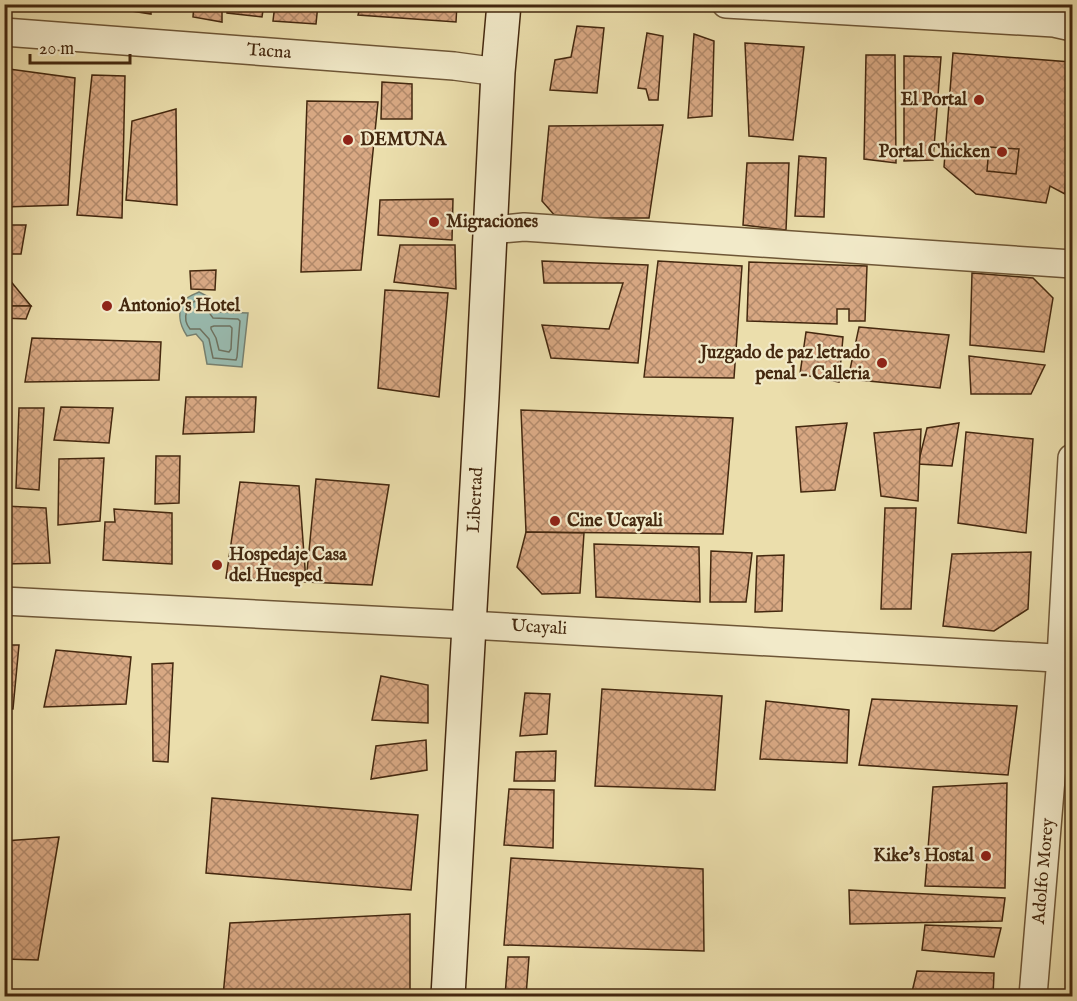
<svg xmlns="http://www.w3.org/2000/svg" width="1077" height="1001" font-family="'IM FELL English',serif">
<defs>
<pattern id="building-cross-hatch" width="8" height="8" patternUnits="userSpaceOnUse" patternTransform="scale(1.5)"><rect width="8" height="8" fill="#d8a883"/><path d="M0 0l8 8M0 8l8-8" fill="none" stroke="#b1896a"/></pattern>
</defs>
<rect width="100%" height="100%" fill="#ebdeac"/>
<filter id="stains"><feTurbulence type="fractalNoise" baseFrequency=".00333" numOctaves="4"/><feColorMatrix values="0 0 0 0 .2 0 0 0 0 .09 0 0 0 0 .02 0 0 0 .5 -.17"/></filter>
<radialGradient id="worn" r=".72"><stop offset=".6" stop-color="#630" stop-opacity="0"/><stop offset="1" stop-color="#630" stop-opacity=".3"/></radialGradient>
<!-- water -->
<path fill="#99bbb0" stroke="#778070" stroke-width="1.5" d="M199 292 209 297 216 312 248 313 242 367 207 364 203 342 196 334 187 336C179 324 176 312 186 299 189 296 195 294 199 292Z"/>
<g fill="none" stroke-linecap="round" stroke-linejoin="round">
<!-- shore -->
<g stroke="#6e7260" stroke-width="1.5">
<path d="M199 299C208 302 207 312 213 318L238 319 240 321 237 357 236 360 213 358 209 339 200 329H190C181 318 187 304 199 299Z"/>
<polygon points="214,326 230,326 232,328 231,349 229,352 219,350 216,338 211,329 211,327"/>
</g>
</g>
<!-- building -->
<g fill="url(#building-cross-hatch)" stroke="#44280f" stroke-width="1.5">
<polygon points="133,4 151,4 151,14 132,11"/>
<polygon points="194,4 222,4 222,22 193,17"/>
<polygon points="227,4 264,4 262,17 227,13"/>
<polygon points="275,4 318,4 316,24 273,21"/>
<polygon points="361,4 457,4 456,22 358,15"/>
<polygon points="577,26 604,28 597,93 550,90 555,60 571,57"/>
<polygon points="647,33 663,36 658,100 649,100 646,89 638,88"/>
<polygon points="694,34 714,41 712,116 688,118"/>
<polygon points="745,43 804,47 793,140 749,136"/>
<polygon points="953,53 1071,62 1065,194 1050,186 1046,203 976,194 944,167"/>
<polygon points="866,55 895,55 896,163 864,159"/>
<polygon points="904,56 941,57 933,160 904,161"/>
<polygon points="9,69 75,78 68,205 4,207 4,73"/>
<polygon points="92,75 125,76 122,218 77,215"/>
<polygon points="382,82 412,84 412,119 381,119"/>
<polygon points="307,101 378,102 361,270 301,272"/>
<polygon points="176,109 177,205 126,200 132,121"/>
<polygon points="663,125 649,218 557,218 542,201 549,126"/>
<polygon points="989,147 1019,149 1016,174 987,171"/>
<polygon points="799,156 826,158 824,217 795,216"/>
<polygon points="747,163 789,163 786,230 743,225"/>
<polygon points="453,199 452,240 378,235 380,200"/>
<polygon points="4,225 26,225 21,254 4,254"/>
<polygon points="400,245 455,245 456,289 394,282"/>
<polygon points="542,261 648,265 638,363 551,358 542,325 609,329 623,283 544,283"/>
<polygon points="658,261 742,266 734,378 644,377"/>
<polygon points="749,262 867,266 865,321 849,321 849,309 837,309 837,324 747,321"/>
<polygon points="216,270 215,290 191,289 190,271"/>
<polygon points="4,273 31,306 4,306"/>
<polygon points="972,273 1033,278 1053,298 1044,352 970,345"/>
<polygon points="385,290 448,293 439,397 378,388"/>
<polygon points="4,306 31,306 26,319 4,318"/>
<polygon points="859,327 949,335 940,388 848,379"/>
<polygon points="806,332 843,337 839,382 800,374"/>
<polygon points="32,338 161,342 159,380 25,382"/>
<polygon points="969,356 1045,365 1031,394 971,394"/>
<polygon points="186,397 256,397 254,432 183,434"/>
<polygon points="61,407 113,408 109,443 54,440"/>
<polygon points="19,408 44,408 39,490 16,488"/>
<polygon points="521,410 733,418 723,534 526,532"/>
<polygon points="847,423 835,490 801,492 796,427"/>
<polygon points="959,423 952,466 918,464 927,428"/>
<polygon points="921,429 918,501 881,496 874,433"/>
<polygon points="966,432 1033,439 1026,533 958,523"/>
<polygon points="156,456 180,456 179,503 155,504"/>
<polygon points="104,458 100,521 58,525 59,459"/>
<polygon points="316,479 389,485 372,585 306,582"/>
<polygon points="240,482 299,486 306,582 226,578"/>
<polygon points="4,506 46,508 50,563 4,564"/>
<polygon points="885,508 916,508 911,609 881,609"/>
<polygon points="114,509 172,513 172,564 103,560 105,522 115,522"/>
<polygon points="526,532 584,533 580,593 542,594 517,567"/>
<polygon points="594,544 699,547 700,602 596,597"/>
<polygon points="711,551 752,553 746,602 710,602"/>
<polygon points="1031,552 1028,609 994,631 943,626 952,554"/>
<polygon points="784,555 782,611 755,612 757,556"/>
<polygon points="4,645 19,645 13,709 4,708"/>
<polygon points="56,650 131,657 126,704 44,707"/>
<polygon points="173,663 168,762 153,761 152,664"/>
<polygon points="381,676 428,685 428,723 372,720"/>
<polygon points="602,689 722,696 715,790 595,786"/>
<polygon points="525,693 550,694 547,734 520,736"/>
<polygon points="872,699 1017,706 1008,775 859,765"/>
<polygon points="766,701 849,710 847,763 760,759"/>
<polygon points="426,740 427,770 371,779 376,746"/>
<polygon points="556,751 555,781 514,781 516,752"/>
<polygon points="1007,783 1005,888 925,886 933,787"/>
<polygon points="509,789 554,790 553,848 504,845"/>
<polygon points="212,798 418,815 411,890 206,873"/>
<polygon points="59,837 38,960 4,959 4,841"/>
<polygon points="511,858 703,869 704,951 504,945"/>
<polygon points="849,890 1005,898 1002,921 850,924"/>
<polygon points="410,914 410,996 223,996 230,923"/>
<polygon points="925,925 1001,928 994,957 922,950"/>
<polygon points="508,957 529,957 526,996 505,996"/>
<polygon points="917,971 994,973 993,996 911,996"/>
</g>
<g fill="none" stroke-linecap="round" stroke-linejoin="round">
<defs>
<g id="street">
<polyline points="726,4 1054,23 1072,27"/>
<polyline points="4,32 454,66 498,72"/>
<polyline points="491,230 524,227 1072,264"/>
<polyline points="4,601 469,625 1072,659"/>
<polyline points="1033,996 1061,658 1072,458"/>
</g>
<polyline id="secondary" points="448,996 482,397 498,72 504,4"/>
</defs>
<!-- street casing -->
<use href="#street" stroke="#6e5636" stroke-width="30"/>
<!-- secondary casing -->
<use href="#secondary" stroke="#44280f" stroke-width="36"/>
<!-- street -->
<use href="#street" stroke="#f2eac9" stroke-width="27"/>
<!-- secondary -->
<use href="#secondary" stroke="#f2eac9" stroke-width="33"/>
</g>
<!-- markers -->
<g fill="#8f2418" stroke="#f2eac9" stroke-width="2">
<circle cx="979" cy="100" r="6"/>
<circle cx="348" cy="140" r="6"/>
<circle cx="1002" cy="152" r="6"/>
<circle cx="434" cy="222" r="6"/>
<circle cx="107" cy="306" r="6"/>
<circle cx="882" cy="363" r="6"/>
<circle cx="555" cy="521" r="6"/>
<circle cx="217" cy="565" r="6"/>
<circle cx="986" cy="856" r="6"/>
</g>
<g text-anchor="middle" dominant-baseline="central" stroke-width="4.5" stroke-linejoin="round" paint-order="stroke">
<!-- street labels -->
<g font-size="18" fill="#44280f" stroke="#f2eac9">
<text transform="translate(269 52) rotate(4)">Tacna</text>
<text transform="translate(476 500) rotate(-87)">Libertad</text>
<text transform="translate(539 628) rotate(3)">Ucayali</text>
<text transform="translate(1044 871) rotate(-85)">Adolfo Morey</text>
</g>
<!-- poi labels -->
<g font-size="18" font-weight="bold" fill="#44280f" stroke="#f2eac9" text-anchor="start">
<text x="967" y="100" text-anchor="end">El Portal</text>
<text x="360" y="140">DEMUNA</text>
<text x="990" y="152" text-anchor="end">Portal Chicken</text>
<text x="446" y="222">Migraciones</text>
<text x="119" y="306">Antonio's Hotel</text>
<text x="870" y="353" text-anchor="end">Juzgado de paz letrado<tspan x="870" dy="21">penal - Calleria</tspan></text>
<text x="567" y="521">Cine Ucayali</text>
<text x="229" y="555">Hospedaje Casa<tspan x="229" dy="21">del Huesped</tspan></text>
<text x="974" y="856" text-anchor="end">Kike's Hostal</text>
</g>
</g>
<!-- margin -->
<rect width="1077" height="1001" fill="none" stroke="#ebdeac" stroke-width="24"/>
<rect x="6" y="6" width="1065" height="989" fill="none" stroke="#44280f" stroke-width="3"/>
<rect x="12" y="12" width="1053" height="977" fill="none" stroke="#44280f" stroke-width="1.5"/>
<!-- scale -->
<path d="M30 54v9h100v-9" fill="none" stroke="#44280f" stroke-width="3"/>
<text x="39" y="54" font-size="18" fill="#44280f" stroke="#f2eac9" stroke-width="4.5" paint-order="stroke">20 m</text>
<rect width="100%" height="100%" filter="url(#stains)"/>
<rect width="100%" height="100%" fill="url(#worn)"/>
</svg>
